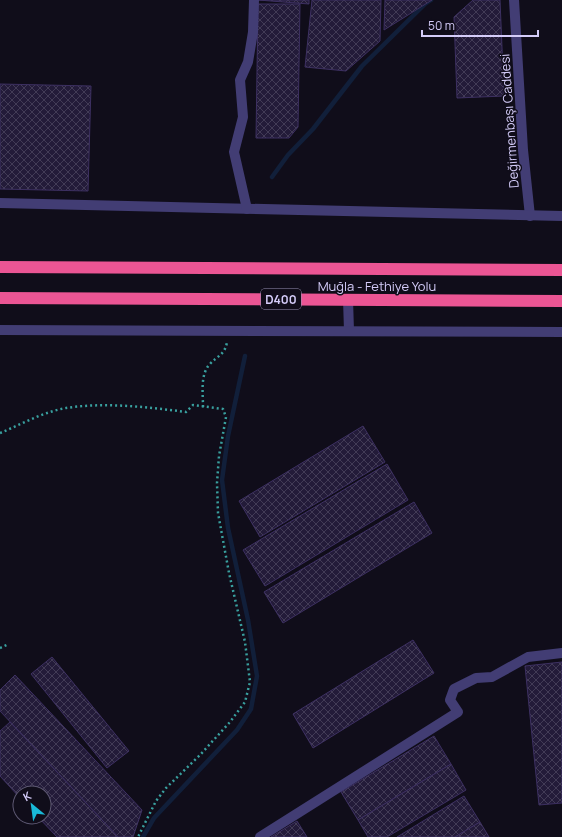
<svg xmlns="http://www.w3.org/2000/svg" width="562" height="837" font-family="Manrope,sans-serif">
<defs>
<pattern id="building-cross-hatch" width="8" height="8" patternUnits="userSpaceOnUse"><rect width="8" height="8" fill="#231b39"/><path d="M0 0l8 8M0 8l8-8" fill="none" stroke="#423b56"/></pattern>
</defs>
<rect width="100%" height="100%" fill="#100d1a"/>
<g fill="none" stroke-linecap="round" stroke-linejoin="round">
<!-- stream -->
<g stroke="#111f3a" stroke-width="4.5">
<polyline points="272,177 288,155 313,129 362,66 425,4 431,0"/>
<polyline points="143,837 154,818 237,730 251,709 257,676 248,620 228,528 222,480 228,436 245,356"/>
</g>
</g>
<!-- building -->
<g fill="url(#building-cross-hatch)" stroke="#3d3062">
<polygon points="258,0 309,0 309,4"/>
<polygon points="312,0 381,0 380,41 346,71 305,67"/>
<polygon points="385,0 432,0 384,30"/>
<polygon points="473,0 500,0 504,96 457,98 454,17"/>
<polygon points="258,4 300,4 298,127 289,138 256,138"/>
<polygon points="0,84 91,86 88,191 0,189"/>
<polygon points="363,426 385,462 260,537 239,501"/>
<polygon points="387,464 408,500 265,586 243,550"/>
<polygon points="414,502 432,533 283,623 264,592"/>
<polygon points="413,640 434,673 313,748 293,714"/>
<polygon points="52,657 129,751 107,768 31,674"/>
<polygon points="562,662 562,803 539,805 525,666"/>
<polygon points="15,675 142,810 133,837 118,837 0,711 0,690"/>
<polygon points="10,722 118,837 57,837 38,817 44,817 44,793 20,793 20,798 0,776 0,731"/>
<polygon points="434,736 451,764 358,820 341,792"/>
<polygon points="451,764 466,790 387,837 368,837 358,820"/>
<polygon points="464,796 480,822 455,837 397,837"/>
<polygon points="297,821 307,837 271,837"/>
<polygon points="480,822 489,837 455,837"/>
</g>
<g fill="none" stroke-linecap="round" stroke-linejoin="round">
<!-- path -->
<g stroke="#39a09f" stroke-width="2.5" stroke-dasharray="2 3" stroke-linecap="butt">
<path d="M203 407C203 393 200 374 210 364 217 356 225 355 227 342"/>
<path d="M0 433C22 424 43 412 66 408 105 402 147 407 186 412L193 405 223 409 226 417 219 456 217 483 218 513 229 573 245 642 250 682 245 702 230 722 200 755 166 788 156 801 138 837"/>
<polyline points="0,648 9,644"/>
</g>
<!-- minor -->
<g stroke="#423d74" stroke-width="10">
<polyline points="514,0 523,150 530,216"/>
<polyline points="0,203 562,216"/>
<polyline points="247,209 234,152 243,117 240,80 248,62 253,32 254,0"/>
<polyline points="348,299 349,331"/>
<polyline points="0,330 562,332"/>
<polyline points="260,837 458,712 450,700 454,689 476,678 492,677 528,657 562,653"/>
</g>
<!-- highway -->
<g stroke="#eb5594" stroke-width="12">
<polyline points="0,267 562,270"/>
<polyline points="0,298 562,301"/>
</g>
</g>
<g text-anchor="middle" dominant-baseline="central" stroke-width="3" stroke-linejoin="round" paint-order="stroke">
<!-- shield labels -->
<rect fill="#100d1a" stroke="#9993b6" stroke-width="1" x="261" y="289" width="40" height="20" rx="3"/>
<g font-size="12" font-weight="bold" fill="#d4ccf9">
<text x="281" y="299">D400</text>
</g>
<!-- street labels -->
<g font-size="13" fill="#d4ccf9" stroke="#100d1a">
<text transform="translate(509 121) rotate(-94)">Değirmenbaşı Caddesi</text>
<text x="377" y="286">Muğla - Fethiye Yolu</text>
</g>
</g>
<!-- north arrow -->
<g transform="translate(32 805) rotate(331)"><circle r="19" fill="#100d1a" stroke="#5e5973"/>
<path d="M0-3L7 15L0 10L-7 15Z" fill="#19bad8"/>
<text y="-6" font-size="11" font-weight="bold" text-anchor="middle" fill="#d4ccf9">K</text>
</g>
<!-- scale -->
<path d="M422 30v6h116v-6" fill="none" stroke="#d4ccf9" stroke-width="2"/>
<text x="428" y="30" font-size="12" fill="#d4ccf9" stroke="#100d1a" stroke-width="3" paint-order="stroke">50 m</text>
</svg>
